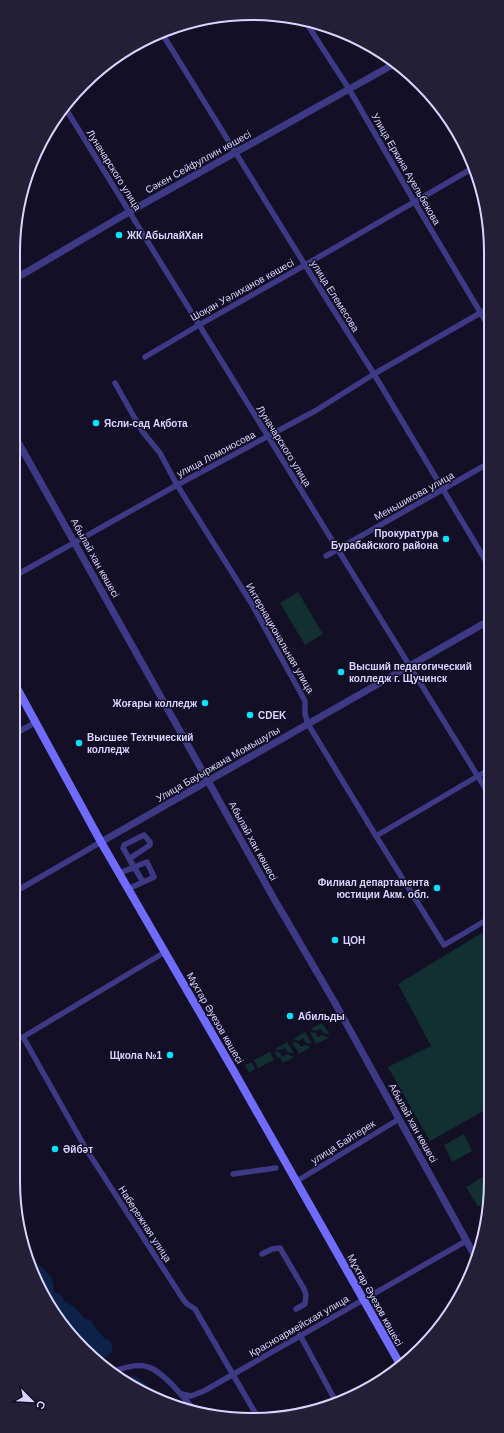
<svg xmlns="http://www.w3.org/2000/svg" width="504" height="1433" font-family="Helvetica,sans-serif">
<rect width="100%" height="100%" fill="#130f26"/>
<!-- green -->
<g fill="#12302f">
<polygon points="298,592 323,634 305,645 280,603"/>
<polygon points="490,928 491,1107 430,1141 388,1067 431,1046 398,984"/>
<polygon points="322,1023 330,1035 323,1033 321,1029 316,1031 310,1029"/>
<polygon points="305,1032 312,1044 306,1043 303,1038 299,1041 293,1039"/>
<polygon points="310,1032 316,1033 318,1037 322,1035 329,1038 316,1044"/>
<polygon points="287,1042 294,1054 288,1052 285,1048 281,1050 275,1049"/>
<polygon points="292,1042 298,1043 301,1047 305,1045 311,1047 299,1054"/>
<polygon points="274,1051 280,1053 283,1057 287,1054 294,1057 283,1063 280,1057 278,1058"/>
<polygon points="270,1052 274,1060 258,1068 254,1060"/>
<polygon points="252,1062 255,1069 249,1073 245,1065"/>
<polygon points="464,1134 472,1151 452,1162 444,1145"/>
<polygon points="486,1175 491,1183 488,1201 478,1207 466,1187"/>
</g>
<!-- water -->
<g fill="#0c2248">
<path d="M28 1257C37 1263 50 1272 53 1283 54 1287 53 1289 55 1293L61 1294 64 1301 73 1306 84 1318 91 1321 97 1330 104 1338 110 1341 112 1346V1352L107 1357 100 1360 72 1339 31 1272Z"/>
<path d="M134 1376C143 1380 151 1388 154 1398L146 1395 122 1377Z"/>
</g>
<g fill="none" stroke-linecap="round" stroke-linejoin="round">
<!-- minor -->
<g stroke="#3d3a85" stroke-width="5.5">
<polyline points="305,21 349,89 414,201 489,327"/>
<polyline points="163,35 305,265 374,374 490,568"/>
<polyline points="64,106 490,796"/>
<polyline points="145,357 199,325 305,265 473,168"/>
<polyline points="115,383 142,431 160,453 177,485 250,601 305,701 305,714 308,724 376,836 444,945 490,918"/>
<polyline points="326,556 489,463"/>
<polyline points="13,577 177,485 315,411 374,374 489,308"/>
<polyline points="13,735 36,722"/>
<polyline points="376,836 490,769"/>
<path d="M119 873 134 868 129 859 150 845V842L144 835 124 845 123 848 143 882 128 889C137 885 146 881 154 877L147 862 119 873"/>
<polyline points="13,893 101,842"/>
<polyline points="23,1037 86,1149 183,1299 187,1304 195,1309 257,1416"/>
<polyline points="13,1040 17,1037 23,1037 165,952"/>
<polyline points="233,1174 276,1168"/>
<polyline points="297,1181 399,1119"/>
<polyline points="262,1254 272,1249 280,1248 304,1289 306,1295 305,1304 296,1309"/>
<polyline points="300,1335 336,1402"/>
<path d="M114 1371C125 1368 137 1363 148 1367 162 1371 185 1398 194 1410"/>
<polyline points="182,1394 191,1396 204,1391 466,1241"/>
</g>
<!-- tertiary -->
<g stroke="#3d3a85" stroke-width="7">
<polyline points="13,280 129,212 394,64"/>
<polyline points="13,433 273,897 335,1003 476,1258"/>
<polyline points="101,842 490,620"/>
</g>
<!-- secondary -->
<polyline stroke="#6f6bff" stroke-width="8" points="13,681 101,842 232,1068 400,1364"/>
</g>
<!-- markers -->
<g fill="#00e5ff" stroke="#130f26" stroke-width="1.5">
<circle cx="119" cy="235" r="4"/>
<circle cx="96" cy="423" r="4"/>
<circle cx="446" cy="539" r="4"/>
<circle cx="341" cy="672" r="4"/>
<circle cx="205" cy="703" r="4"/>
<circle cx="250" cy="715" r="4"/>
<circle cx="79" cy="743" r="4"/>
<circle cx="437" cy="888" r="4"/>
<circle cx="335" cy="940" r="4"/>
<circle cx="290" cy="1016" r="4"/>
<circle cx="170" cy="1055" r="4"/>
<circle cx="55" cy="1149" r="4"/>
</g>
<g text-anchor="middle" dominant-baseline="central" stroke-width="3" stroke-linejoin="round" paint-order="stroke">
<!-- street labels -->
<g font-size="10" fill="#d9d4ff" stroke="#130f26">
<text transform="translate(198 162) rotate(-29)">Сәкен Сейфуллин көшесі</text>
<text transform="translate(406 169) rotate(60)">Улица Еркина Ауельбекова</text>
<text transform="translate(114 170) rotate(58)">Луначарского улица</text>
<text transform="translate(242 290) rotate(-29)">Шоқан Уәлиханов көшесі</text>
<text transform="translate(335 296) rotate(58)">улица Елемесова</text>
<text transform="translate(284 446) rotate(58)">Луначарского улица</text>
<text transform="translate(216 454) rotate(-28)">улица Ломоносова</text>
<text transform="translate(414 496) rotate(-29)">Меньшикова улица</text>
<text transform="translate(95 558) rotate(61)">Абылай хан көшесі</text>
<text transform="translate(280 638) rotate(60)">Интернациональная улица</text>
<text transform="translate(218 764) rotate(-30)">Улица Бауыржана Момышулы</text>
<text transform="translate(253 841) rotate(61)">Абылай хан көшесі</text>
<text transform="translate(215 1018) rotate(60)">Мұхтар Әуезов көшесі</text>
<text transform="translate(413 1123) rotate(61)">Абылай хан көшесі</text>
<text transform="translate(343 1142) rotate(-32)">улица Байтерек</text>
<text transform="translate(145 1224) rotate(57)">Набережная улица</text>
<text transform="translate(375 1300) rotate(61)">Мұхтар Әуезов көшесі</text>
<text transform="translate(299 1326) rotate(-30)">Красноармейская улица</text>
</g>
<!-- poi labels -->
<g font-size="10" font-weight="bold" fill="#d9d4ff" stroke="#130f26" text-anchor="start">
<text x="127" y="235">ЖК АбылайХан</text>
<text x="104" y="423">Ясли-сад Ақбота</text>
<text x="438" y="533" text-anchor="end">Прокуратура<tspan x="438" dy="12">Бурабайского района</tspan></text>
<text x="349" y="666">Высший педагогический<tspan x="349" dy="12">колледж г. Щучинск</tspan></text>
<text x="197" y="703" text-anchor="end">Жоғары колледж</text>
<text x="258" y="715">CDEK</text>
<text x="87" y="737">Высшее Технчиеский<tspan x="87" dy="12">колледж</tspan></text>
<text x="429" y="882" text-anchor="end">Филиал департамента<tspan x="429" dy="12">юстиции Акм. обл.</tspan></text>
<text x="343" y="940">ЦОН</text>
<text x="298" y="1016">Абильды</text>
<text x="162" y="1055" text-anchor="end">Щкола №1</text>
<text x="63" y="1149">Әйбәт</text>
</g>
</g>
<!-- crop -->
<path d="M0 0H504V1433H0ZM252 20H252A232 232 0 0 1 484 252V1181A232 232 0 0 1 252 1413H252A232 232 0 0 1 20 1181V252A232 232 0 0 1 252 20Z" fill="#231f37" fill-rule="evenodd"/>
<path fill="none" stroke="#d9d4ff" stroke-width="2" d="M252 20H252A232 232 0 0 1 484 252V1181A232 232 0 0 1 252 1413H252A232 232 0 0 1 20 1181V252A232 232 0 0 1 252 20Z"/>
<!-- north arrow -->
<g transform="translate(32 1401) rotate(114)" stroke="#130f26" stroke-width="3" paint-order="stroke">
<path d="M0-3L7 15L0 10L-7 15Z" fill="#d9d4ff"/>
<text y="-6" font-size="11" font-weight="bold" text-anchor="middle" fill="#d9d4ff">С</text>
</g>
</svg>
